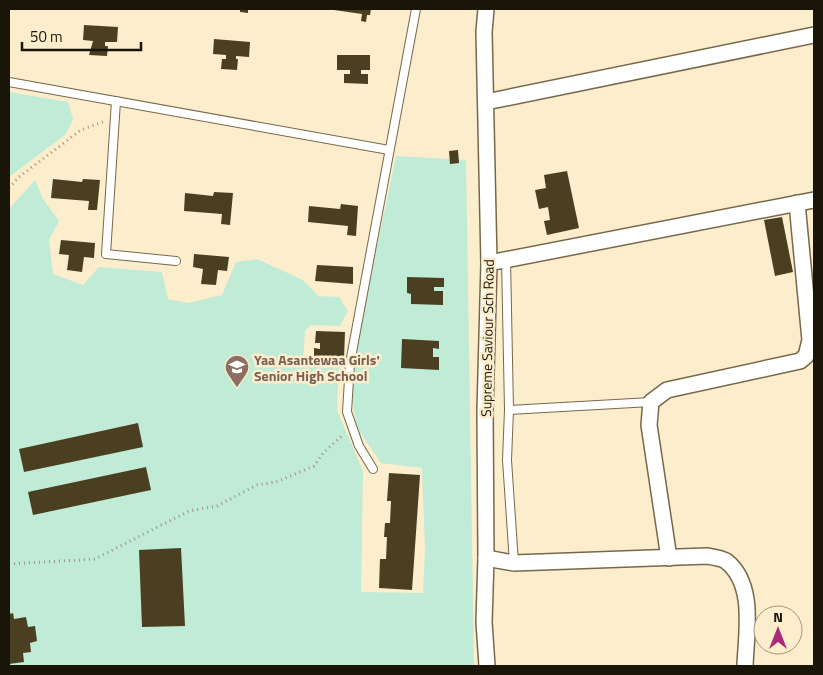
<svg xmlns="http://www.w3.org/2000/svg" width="823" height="675" font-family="'Titillium Web',sans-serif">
<rect width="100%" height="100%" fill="#fcedcc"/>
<!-- green -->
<g fill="#c0ebd6">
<polygon points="9,92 68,102 73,119 66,134 9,177"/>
<polygon points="396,156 466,160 474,666 9,666 9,209 35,180 43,199 59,221 49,240 53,274 83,285 99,267 162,272 168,299 188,303 222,295 236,262 257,259 303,280 318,296 339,297 348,311 340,326 311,325 305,331 303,363 339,365 337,410 363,471 361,592 423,593 425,549 422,468 381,463 357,428 351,395 357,341"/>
</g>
<!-- building -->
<g fill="#4b3f22">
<polygon points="240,9 248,9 248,13 240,12"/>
<polygon points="327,9 371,9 370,15 367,15 366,22 361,21 362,14"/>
<polygon points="84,25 118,27 117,42 105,42 105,46 108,46 107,56 89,55 93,41 83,40"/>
<polygon points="214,39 250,42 249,57 236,56 236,59 238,59 237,70 221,69 222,59 226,59 226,55 213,54"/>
<polygon points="337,55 370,55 370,70 361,70 361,74 368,74 368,84 344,83 344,74 350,74 350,70 337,70"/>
<polygon points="458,150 459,163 450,164 449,151"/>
<polygon points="567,171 579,228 547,235 544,221 550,220 548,207 539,209 535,190 546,188 544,175"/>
<polygon points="53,179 82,182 83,179 100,180 97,210 88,210 89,201 51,198"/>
<polygon points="214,192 233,193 230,225 221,224 222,214 184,211 185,193 213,196"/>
<polygon points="341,204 358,206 356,236 347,235 348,226 308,222 309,206 340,209"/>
<polygon points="782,217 793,272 775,276 764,220"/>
<polygon points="61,240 95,243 94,258 84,257 82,272 67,270 69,255 59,254"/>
<polygon points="194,254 229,257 227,271 218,270 216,285 201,284 203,269 193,267"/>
<polygon points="317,265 353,267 353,284 315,281"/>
<polygon points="407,277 444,278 444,287 434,287 434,291 443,291 443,305 411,304 411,294 407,293"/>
<polygon points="316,331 345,332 344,359 314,357 314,348 320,349 320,343 315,343"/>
<polygon points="402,339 439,341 439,349 433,348 433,357 439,357 439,370 401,368"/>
<polygon points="138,423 143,447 24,472 19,449"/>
<polygon points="146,467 151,490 33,515 28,492"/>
<polygon points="389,473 420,475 412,590 379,588 380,559 386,559 387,537 384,537 385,523 390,523 391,501 387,501"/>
<polygon points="181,548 185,626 142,627 139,550"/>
<polygon points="13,613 14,619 26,617 28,627 35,626 37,641 30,643 31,652 23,653 24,662 9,664 9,614"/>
</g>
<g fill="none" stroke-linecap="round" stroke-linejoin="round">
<defs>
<g id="lane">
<polyline points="9,82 389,150"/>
<polyline points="116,101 106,254 176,261"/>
<polyline points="506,259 509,410 507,460 514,563"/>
<polyline points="509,410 651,402"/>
<polyline points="373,469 359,446 347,412 350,363 416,9"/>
</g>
<g id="street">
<polyline points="486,9 484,32 489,263 485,411 486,558 484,622 487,666"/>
<polyline points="486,102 814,35"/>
<polyline points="489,263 814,200"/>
<path d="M486 558 514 563 707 556C713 557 721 558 726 561 756 584 746 634 745 666"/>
<polyline points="669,558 649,425 651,402 667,390 800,361 806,356 810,340 797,203"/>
</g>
</defs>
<!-- lane casing -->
<use href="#lane" stroke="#76684b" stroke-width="10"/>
<!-- street casing -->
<use href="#street" stroke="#76684b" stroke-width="18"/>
<!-- path -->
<g stroke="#9e937b" stroke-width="3" stroke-dasharray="1 4" stroke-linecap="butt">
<polyline points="9,188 19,177 81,130 105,121"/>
<polyline points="9,564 95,559 189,511 217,506 257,485 276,482 314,466 323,453 344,434"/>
</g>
<!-- lane -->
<use href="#lane" stroke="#fff" stroke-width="8"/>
<!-- street -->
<use href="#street" stroke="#fff" stroke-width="15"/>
</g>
<!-- icons -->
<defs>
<symbol id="school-pin" viewBox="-11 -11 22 30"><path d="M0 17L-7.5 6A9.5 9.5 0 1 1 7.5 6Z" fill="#8d6e63" stroke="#fcedcc"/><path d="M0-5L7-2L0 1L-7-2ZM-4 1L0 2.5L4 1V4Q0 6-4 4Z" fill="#fff"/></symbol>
</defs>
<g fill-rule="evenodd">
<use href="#school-pin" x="223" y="353" width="28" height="38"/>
</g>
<g text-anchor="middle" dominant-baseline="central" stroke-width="5" stroke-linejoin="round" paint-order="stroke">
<!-- street labels -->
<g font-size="14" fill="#1a1509" stroke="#fcedcc">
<text transform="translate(487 338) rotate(-89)">Supreme Saviour Sch Road</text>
</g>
<!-- education labels -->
<g font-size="14" font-weight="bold" fill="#785e54" stroke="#fcedcc" text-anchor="start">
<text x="254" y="359">Yaa Asantewaa Girls'<tspan x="254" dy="16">Senior High School</tspan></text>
</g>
</g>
<!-- border -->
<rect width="823" height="675" fill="none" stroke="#1a1509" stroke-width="20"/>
<!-- north arrow -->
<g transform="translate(778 630)"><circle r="24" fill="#fcedcc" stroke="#a2977e"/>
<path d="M0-4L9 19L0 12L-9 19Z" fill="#ac2b79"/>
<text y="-8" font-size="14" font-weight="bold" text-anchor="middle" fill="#1a1509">N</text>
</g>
<!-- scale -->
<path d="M22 42v8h119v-8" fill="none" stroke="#1a1509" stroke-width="2.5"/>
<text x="30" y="42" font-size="15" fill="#1a1509" stroke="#fcedcc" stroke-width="4" paint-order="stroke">50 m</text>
</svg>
